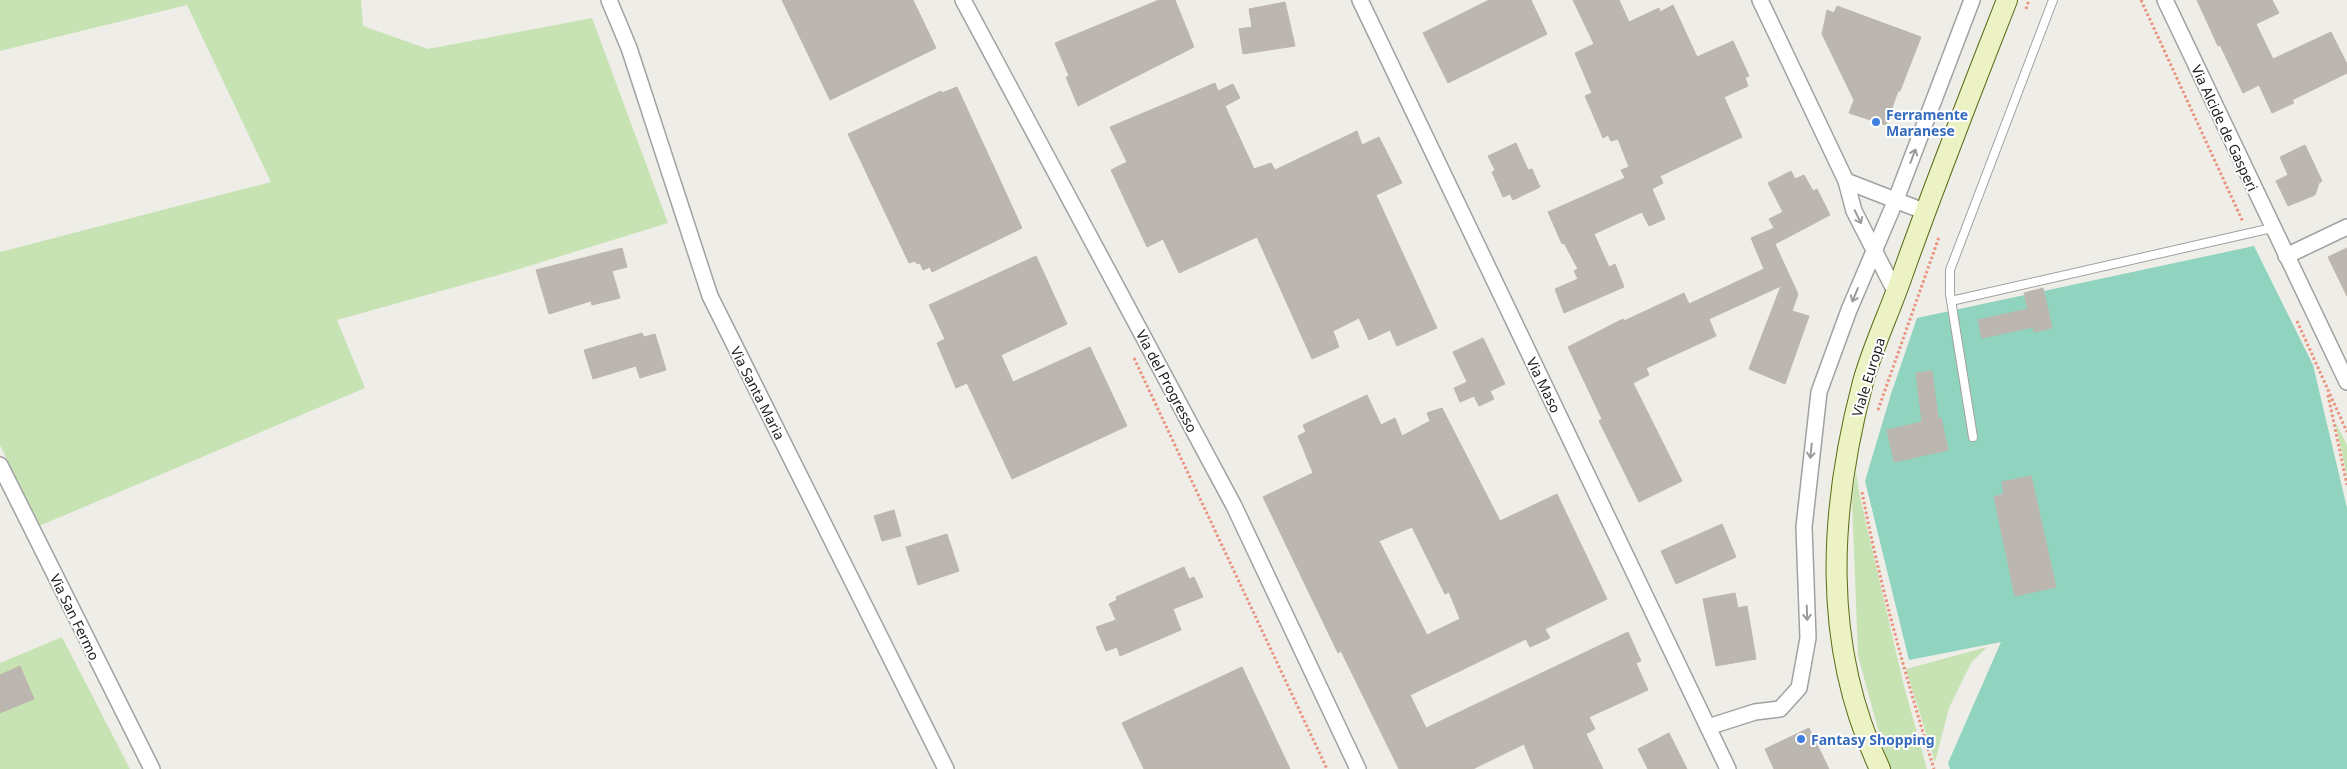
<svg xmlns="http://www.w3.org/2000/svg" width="2347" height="769" font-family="'Noto Sans',sans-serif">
<rect width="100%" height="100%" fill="#efede8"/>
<!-- grass -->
<g fill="#c7e3b4">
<polygon points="0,0 361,0 363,26 428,49 592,18 668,223 516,270 337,320 365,388 39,526 0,445 0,252 271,182 187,5 0,51"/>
<polygon points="2335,421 2347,445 2347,476"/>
<polygon points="1856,472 1860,497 1904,686 1927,769 1889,769 1858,656 1852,499"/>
<polygon points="62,637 130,769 0,769 0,663"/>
<polygon points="1987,647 1971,663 1949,708 1935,762 1906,669"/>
</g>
<!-- pitch -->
<polygon fill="#90d4bf" points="2254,246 2313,365 2347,508 2347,769 1950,769 1948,763 2001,642 1909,660 1865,481 1891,394 1917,318"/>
<!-- building -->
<g fill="#bcb6b1" stroke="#bfb6ac" fill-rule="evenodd">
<polygon points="782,0 913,0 936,48 830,100"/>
<polygon points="1159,0 1175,0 1194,47 1078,106 1066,77 1069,76 1055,43"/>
<polygon points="1489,0 1531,0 1547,34 1448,83 1423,33"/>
<polygon points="1573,0 1619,0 1629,22 1659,8 1660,12 1673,5 1697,57 1733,41 1749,76 1745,78 1748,86 1724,97 1742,137 1660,176 1663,183 1652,189 1665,219 1649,226 1642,212 1594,234 1609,267 1615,264 1624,287 1564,313 1555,289 1578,279 1574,271 1578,269 1564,243 1562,244 1548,212 1625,178 1621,170 1629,167 1618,139 1611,141 1608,135 1603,138 1585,96 1592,93 1575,53 1594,44"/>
<polygon points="2197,0 2272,0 2279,13 2256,24 2273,59 2331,32 2347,64 2347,73 2292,100 2294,103 2272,113 2259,85 2243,93 2220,45 2218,46"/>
<polygon points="1285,2 1295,46 1243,54 1239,29 1252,27 1249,9"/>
<polygon points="1837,6 1921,37 1900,91 1898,91 1886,125 1849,113 1854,100 1822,34 1827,10 1834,13"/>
<polygon points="1215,83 1218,91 1233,84 1240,98 1225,106 1254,169 1271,163 1275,170 1357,131 1362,145 1379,137 1402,183 1376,195 1437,328 1397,346 1390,330 1369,340 1359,318 1333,331 1339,347 1312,359 1257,237 1179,273 1163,239 1147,247 1111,170 1127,162 1110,127"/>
<polygon points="957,87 1022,228 932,272 930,267 923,270 920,263 917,264 915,261 909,263 848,134 941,91 942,93"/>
<polygon points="1516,143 1528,170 1532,169 1540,187 1513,200 1510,194 1503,197 1492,172 1495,170 1488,156"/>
<polygon points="2305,145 2322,181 2319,183 2315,195 2288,206 2276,181 2288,175 2280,157"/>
<polygon points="1791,171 1795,179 1804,175 1813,191 1817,189 1830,215 1775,244 1798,294 1792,311 1809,316 1785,384 1749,369 1781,286 1709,319 1716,336 1646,368 1649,375 1633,383 1682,481 1639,502 1599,421 1602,419 1568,347 1623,319 1624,321 1684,293 1689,304 1764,269 1751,238 1774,228 1769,219 1783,212 1768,183"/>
<polygon points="622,248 627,267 612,271 620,298 592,305 591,301 549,314 536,270"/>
<polygon points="2347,248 2347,296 2328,257"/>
<polygon points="1036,256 1067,324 1001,355 1013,382 1090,347 1127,426 1012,479 967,383 956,388 937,343 945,339 929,305"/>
<polygon points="2043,288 2052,328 2034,332 2033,327 1982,338 1978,320 2028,309 2024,293"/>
<polygon points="642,333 644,337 655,334 666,370 640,378 636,366 593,379 584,350"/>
<polygon points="1483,338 1505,384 1490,391 1494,399 1479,406 1474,396 1460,402 1454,388 1467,382 1453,352"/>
<polygon points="1932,371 1938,418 1941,418 1948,450 1894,462 1887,430 1922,422 1916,373"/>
<path d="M1367 395 1381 425 1395 418 1402 436 1430 421 1427 413 1442 408 1500 521 1557 494 1607 599 1545 629 1550 638 1530 647 1526 639 1410 695 1426 728 1628 632 1641 661 1636 663 1648 690 1589 717 1595 729 1586 734 1603 769H1534L1524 744 1473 769H1399L1341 651 1338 653 1263 497 1313 473 1298 436 1306 432 1303 425ZM1412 527 1445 594 1449 592 1460 619 1427 635 1379 541Z"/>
<polygon points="2031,476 2056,587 2015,596 1994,497 2004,494 2002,482"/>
<polygon points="894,510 901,536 882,541 874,516"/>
<polygon points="1722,524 1736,557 1676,584 1661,551"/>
<polygon points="947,534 959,571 918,585 906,547"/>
<polygon points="1184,567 1189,579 1194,577 1203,597 1173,609 1181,630 1120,656 1117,647 1106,651 1096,627 1116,620 1109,604 1117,600 1116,597"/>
<polygon points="1735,593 1738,608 1747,606 1756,659 1716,666 1703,599"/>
<polygon points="20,666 34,699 0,713 0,675"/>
<polygon points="1242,667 1290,769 1144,769 1122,723"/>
<polygon points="1809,728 1829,769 1774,769 1765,749"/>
<polygon points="1669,733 1687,769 1648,769 1638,749"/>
</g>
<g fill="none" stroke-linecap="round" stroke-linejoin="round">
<defs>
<g id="service">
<polyline points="1951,301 2272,228"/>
<polyline points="1973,437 1950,294 1950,270 2053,0"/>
</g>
<g id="minor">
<polyline points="609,0 629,48 710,296 946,769"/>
<polyline points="963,0 1234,506 1358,769"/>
<polyline points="1360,0 1728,769"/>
<polyline points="1760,0 1846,181 1854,211 1896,293"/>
<polyline points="2165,0 2347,382"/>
<polyline points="1846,181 1926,212"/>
<polyline points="2286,256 2347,227"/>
<polyline points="0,465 152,769"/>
<polyline points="1708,727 1755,712 1780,709 1799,688 1808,638 1804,527 1819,392 1849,310 1895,202 1972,0"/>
</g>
<path id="secondary" d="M1880 769C1821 645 1829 511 1863 382 1873 346 1890 311 1902 276 1935 183 1971 92 2007 0"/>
</defs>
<!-- service casing -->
<use href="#service" stroke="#a1a1a1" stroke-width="10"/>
<!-- minor casing -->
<use href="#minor" stroke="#a1a1a1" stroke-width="18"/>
<!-- secondary casing -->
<use href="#secondary" stroke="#5a6b13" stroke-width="22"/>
<!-- path -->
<g stroke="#e9937f" stroke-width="3" stroke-dasharray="2.5 2.5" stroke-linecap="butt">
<polyline points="2141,0 2243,222"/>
<polyline points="2026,9 2029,0"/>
<polyline points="2297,321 2347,432"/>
<polyline points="1134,358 1327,769"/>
<polyline points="2328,395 2347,485"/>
<polyline points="1878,410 1939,237"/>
<path d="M1862 492C1880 586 1906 677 1934 769"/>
</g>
<!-- service -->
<use href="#service" stroke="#fff" stroke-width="8"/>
<!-- minor -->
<use href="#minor" stroke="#fff" stroke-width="15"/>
<!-- secondary -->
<use href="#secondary" stroke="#ecf2c3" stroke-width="20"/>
</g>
<!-- one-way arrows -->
<defs><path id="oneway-shaft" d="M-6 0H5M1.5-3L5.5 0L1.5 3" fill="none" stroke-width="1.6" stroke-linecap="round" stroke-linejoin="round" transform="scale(1.25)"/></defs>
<g stroke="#9b9b9b">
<use href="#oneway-shaft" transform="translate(1913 156) rotate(-69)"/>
<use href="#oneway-shaft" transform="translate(1858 217) rotate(64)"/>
<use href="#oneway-shaft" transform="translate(1855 295) rotate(113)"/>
<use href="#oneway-shaft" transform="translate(1811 451) rotate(96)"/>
<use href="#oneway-shaft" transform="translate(1807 613) rotate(88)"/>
</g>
<!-- markers -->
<g fill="#3f7fe0" stroke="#fff" stroke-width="2">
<circle cx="1876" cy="122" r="5"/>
<circle cx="1801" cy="739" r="5"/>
</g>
<g text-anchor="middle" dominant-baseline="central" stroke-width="4" stroke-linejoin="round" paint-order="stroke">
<!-- shop labels -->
<g font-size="14" font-weight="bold" fill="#366cbe" stroke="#fff" text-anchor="start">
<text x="1886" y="114">Ferramente<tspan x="1886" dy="16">Maranese</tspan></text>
<text x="1811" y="739">Fantasy Shopping</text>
</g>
<!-- street labels -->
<g font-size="14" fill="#202020" stroke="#fff">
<text transform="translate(2225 128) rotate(65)">Via Alcide de Gasperi</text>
<text transform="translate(1868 377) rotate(-73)">Viale Europa</text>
<text transform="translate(1167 381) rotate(62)">Via del Progresso</text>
<text transform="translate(1544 385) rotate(64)">Via Maso</text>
<text transform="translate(758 393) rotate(63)">Via Santa Maria</text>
<text transform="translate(75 617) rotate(64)">Via San Fermo</text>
</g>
</g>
</svg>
